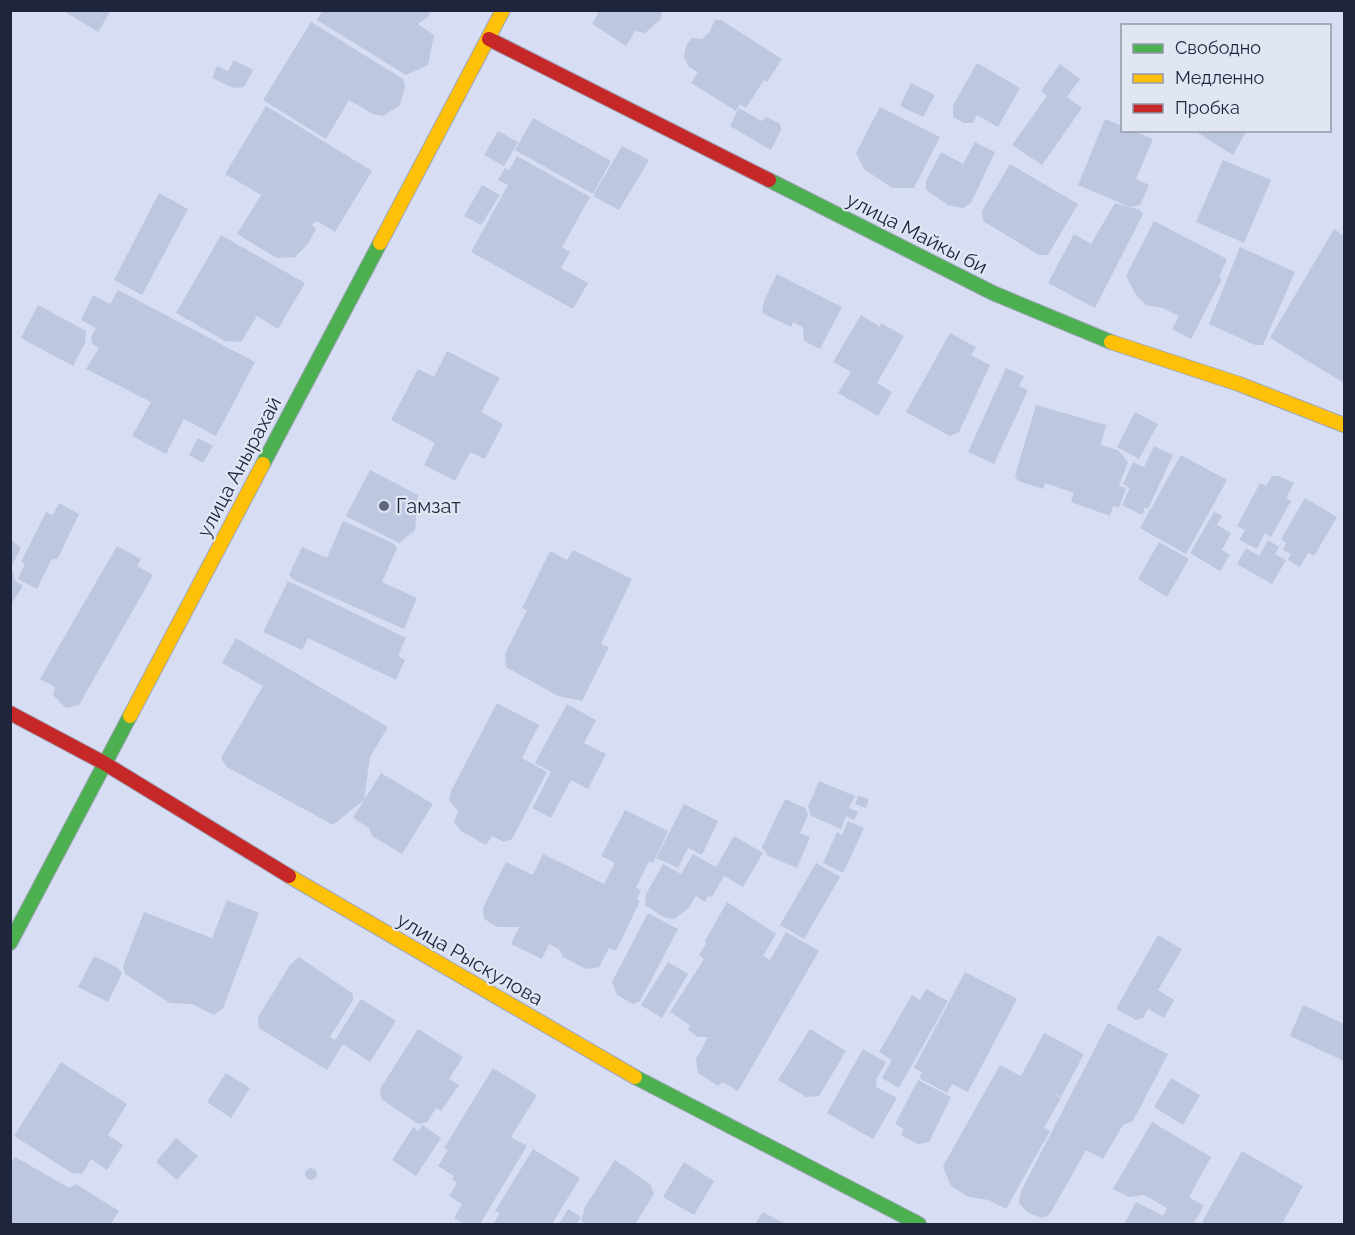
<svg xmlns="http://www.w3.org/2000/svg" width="1355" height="1235" font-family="Raleway,sans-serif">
<rect width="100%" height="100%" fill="#d7def3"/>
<!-- building -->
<g fill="#bec7e0">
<polygon points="62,10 111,10 98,32"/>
<polygon points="323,10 431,10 428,17 418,24 434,35 428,65 406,75 317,20"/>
<polygon points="600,10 662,10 661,19 645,33 635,31 626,46 592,24"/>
<polygon points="715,20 721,20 782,59 767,82 764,80 746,108 740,104 736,111 691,83 698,72 689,67 684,57 686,46 692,38 702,39 709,33"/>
<polygon points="311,22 403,79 405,86 400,105 383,116 373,114 349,100 326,139 263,100"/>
<polygon points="234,60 253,70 244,87 233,88 212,78 217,66 228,71"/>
<polygon points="977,63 1020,88 998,127 977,115 973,123 964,123 953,117 953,105"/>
<polygon points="1060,64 1080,79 1067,97 1082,108 1042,165 1012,145 1047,96 1041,91"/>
<polygon points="911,83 935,95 923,117 900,106"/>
<polygon points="266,106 372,171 335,232 317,221 312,225 316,229 307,245 295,257 277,258 237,234 261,195 225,174"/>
<polygon points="880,107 940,137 914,188 892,188 864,169 856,153"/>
<polygon points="739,108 761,121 767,117 780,124 781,130 771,150 730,126"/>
<polygon points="533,118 611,161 593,194 515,150"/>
<polygon points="1105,119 1122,126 1122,130 1132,130 1153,139 1136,179 1149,185 1140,205 1130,207 1078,185"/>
<polygon points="1193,130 1247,130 1233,155"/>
<polygon points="498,131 518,142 504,166 484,155"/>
<polygon points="975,142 995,152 971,203 963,208 948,205 926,190 926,181 941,152 963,164"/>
<polygon points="622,146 649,160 619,210 593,196"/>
<polygon points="517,156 590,197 562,247 570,252 561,268 588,283 573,309 471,252 508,185 498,180 505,168 509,170"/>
<polygon points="1223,160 1271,180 1244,243 1196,222"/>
<polygon points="1010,164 1078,204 1048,255 1039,255 983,221 982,211"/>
<polygon points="482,185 500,195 481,225 464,216"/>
<polygon points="159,193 188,209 142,295 114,280"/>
<polygon points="1115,203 1140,210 1143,214 1095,308 1048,283 1074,234 1091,244"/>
<polygon points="1154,221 1227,259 1219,277 1222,279 1191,339 1172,329 1179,316 1163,308 1146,305 1136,295 1126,276"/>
<polygon points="1334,229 1344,236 1344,383 1270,338"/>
<polygon points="221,235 305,283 278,329 257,316 241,342 225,341 176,313"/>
<polygon points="1240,247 1295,272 1263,345 1255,345 1209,324"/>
<polygon points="777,274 842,307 820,349 804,341 803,327 793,322 791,327 762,313 764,301"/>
<polygon points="118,290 255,362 216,436 184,419 166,454 132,436 151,402 86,369 99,348 92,344 91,337 96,328 81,320 93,295 110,304"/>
<polygon points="38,305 86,331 85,343 73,366 21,338"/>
<polygon points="861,315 880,327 881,323 904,336 877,383 892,392 878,416 838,393 851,372 833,362"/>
<polygon points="950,333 976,347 971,355 990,365 959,432 950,436 906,412"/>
<polygon points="447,351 500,378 481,412 503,424 485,459 470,452 455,481 424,465 435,443 391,420 418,369 434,377"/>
<polygon points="1006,368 1024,376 1019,386 1028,390 994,464 968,452"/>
<polygon points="1036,405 1106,425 1101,445 1118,450 1128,462 1119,486 1126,488 1119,508 1113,506 1110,516 1071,502 1074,493 1045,483 1043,489 1018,481 1015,476"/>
<polygon points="1135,412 1158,424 1139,459 1117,447"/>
<polygon points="198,438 213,446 203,463 189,455"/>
<polygon points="1154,446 1173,455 1148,509 1145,507 1142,515 1122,505 1130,488 1123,484 1133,462 1144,467"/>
<polygon points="1181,455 1227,480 1186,554 1140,528"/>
<polygon points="370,470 418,495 415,530 399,543 346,516"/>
<polygon points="1272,476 1279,476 1294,483 1286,498 1291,501 1271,537 1265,533 1257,549 1239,540 1245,530 1237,526 1260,483 1266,486"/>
<polygon points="1305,498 1337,517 1314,556 1308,553 1300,567 1288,560 1291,554 1283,550 1286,543 1281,539"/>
<polygon points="59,503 79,514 58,558 51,560 37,589 18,579 25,564 21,562 46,512 53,515"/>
<polygon points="1214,512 1222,516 1217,525 1231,533 1222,550 1230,555 1220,571 1190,553"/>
<polygon points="343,521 393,543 397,548 382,582 417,598 404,629 294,580 289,575 302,547 327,558"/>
<polygon points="10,539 21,548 10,569"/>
<polygon points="1268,540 1279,547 1275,554 1286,560 1272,584 1237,564 1246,548 1259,556"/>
<polygon points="1159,542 1189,559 1167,597 1138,579"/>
<polygon points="117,546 141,559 137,566 153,575 79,705 66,708 53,695 55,687 40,679"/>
<polygon points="573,550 632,579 601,644 609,647 582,701 558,696 506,667 505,654 527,610 522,608 550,551 567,560"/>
<polygon points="10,572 14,573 14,580 23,586 10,606"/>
<polygon points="288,581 406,638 398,656 405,660 396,680 308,638 302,650 263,632"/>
<polygon points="236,638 388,727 370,757 364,800 333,825 227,767 221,758 263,686 222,663"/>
<polygon points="497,703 539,725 522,758 547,772 512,839 504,842 492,836 486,845 461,831 454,822 458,811 449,800 451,791"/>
<polygon points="567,704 596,720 584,743 606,754 588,789 571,780 551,818 532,808 551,772 535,763"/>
<polygon points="381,773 433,804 402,854 372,836 369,828 353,818"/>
<polygon points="819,781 855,796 849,808 858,812 854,820 846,816 841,829 811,816 808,807"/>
<polygon points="858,796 869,799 866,808 855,804"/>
<polygon points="785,799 805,808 808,815 800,833 810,837 797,868 768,856 762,847"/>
<polygon points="684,804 718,821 702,855 688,848 678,868 656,858"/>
<polygon points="625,810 668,831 653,863 649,861 636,888 641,890 637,899 640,901 616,951 609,948 599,967 586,969 563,957 559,949 549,944 542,959 511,944 519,927 498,927 484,919 483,908 506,862 533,875 543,854 604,884 615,863 601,856"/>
<polygon points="848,821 864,828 843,873 823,863 837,832 842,835"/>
<polygon points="734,836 763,853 743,887 724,876 712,897 708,896 705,902 696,896 688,909 674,919 665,918 645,905 646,894 663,864 681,874 693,854 716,867"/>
<polygon points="816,863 840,877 804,939 780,925"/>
<polygon points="227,900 259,913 223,1008 214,1015 192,1004 170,1003 125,974 123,966 144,912 212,938"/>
<polygon points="727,902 776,934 763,956 770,960 786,932 819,951 738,1091 722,1082 718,1086 698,1073 696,1059 708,1037 698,1037 688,1030 690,1025 670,1012 704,959 699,955 706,944 705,941"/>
<polygon points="648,913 678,929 640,1001 633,1004 617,995 612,982"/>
<polygon points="1158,935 1182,949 1158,990 1174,1000 1164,1018 1148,1009 1143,1018 1136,1020 1116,1009"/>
<polygon points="94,956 118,968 122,973 108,1002 78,987"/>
<polygon points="299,957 353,994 353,1000 330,1037 335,1040 361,999 396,1021 370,1062 343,1044 327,1070 259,1028 258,1017 290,965"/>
<polygon points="668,962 688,974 662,1018 641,1005"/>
<polygon points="965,972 1017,999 968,1092 952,1084 947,1093 919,1078 922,1072 914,1068"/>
<polygon points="926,989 948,1001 899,1088 882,1078 892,1060 879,1052 912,995 920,1000"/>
<polygon points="1303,1005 1344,1024 1344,1061 1290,1036"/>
<polygon points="1108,1023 1168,1054 1133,1121 1123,1125 1103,1159 1086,1150 1050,1214 1042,1218 1027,1212 1019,1203 1021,1191"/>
<polygon points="418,1029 463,1057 449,1079 459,1085 441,1111 436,1108 427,1122 418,1124 381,1099 380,1089"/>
<polygon points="810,1029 846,1051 819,1096 806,1097 778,1080"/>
<polygon points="1044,1033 1084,1054 1061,1097 1051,1093 1061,1098 1044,1128 1050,1131 1006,1209 989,1200 969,1197 951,1186 943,1166 1000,1065 1021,1076"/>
<polygon points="863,1049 886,1062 877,1078 876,1087 897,1098 873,1139 827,1113"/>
<polygon points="61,1062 127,1104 108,1135 123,1145 107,1170 91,1159 82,1174 72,1173 14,1136"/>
<polygon points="493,1068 537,1095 511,1137 527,1146 480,1224 464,1224 454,1218 462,1204 449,1196 457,1183 452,1179 454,1176 438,1166 448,1150 444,1148"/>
<polygon points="226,1073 250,1088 231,1118 207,1102"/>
<polygon points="1171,1078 1200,1095 1183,1125 1154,1107"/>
<polygon points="918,1080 951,1097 929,1142 918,1144 901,1135 904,1129 895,1124"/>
<polygon points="1152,1122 1211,1157 1189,1197 1204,1206 1193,1224 1124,1224 1136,1202 1163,1216 1167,1208 1144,1195 1129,1197 1113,1189"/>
<polygon points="422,1125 441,1138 416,1176 392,1160 413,1127 418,1131"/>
<polygon points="176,1138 198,1156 177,1180 156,1162"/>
<polygon points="533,1149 580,1178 552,1224 493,1224 500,1213 495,1211"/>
<polygon points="1242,1151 1303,1186 1282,1224 1207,1224 1202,1222"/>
<polygon points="15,1157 69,1188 76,1184 119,1211 111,1224 10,1224 10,1165"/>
<polygon points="615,1160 650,1184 654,1194 635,1224 586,1224 581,1221 585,1207"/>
<polygon points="684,1162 714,1181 694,1215 663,1197"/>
<circle cx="311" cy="1174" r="6"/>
<polygon points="568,1209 581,1217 577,1224 559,1224"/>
<polygon points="763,1212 785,1224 755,1224"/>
</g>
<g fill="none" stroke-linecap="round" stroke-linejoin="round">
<defs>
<g id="fast">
<polyline points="769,180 993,293 1111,342"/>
<polyline points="263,464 380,243"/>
<polyline points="10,943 130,716"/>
<polyline points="635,1077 919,1224"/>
</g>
<g id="slow">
<polyline points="380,243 503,10"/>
<polyline points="1111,342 1239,384 1344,425"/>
<polyline points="130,716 263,464"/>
<polyline points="289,876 635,1077"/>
</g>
<g id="jam">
<polyline points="489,39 769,180"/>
<polyline points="10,713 104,763 289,876"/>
</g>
</defs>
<!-- fast casing -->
<use href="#fast" stroke="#9fa5b9" stroke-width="16"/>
<!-- slow casing -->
<use href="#slow" stroke="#9fa5b9" stroke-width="16"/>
<!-- jam casing -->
<use href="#jam" stroke="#9fa5b9" stroke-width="16"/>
<!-- fast -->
<use href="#fast" stroke="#4caf50" stroke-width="14"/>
<!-- slow -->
<use href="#slow" stroke="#ffc107" stroke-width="14"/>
<!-- jam -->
<use href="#jam" stroke="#c62828" stroke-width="14"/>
</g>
<!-- markers -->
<circle fill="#5f667d" stroke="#e1e6f3" stroke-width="2" cx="384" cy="506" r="6"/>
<g text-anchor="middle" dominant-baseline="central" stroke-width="4.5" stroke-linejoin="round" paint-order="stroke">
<!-- street labels -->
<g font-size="20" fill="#1e253d" stroke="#e1e6f3">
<text transform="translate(917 233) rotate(27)">улица Майкы би</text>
<text transform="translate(239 467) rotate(-62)">улица Анырахай</text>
<text transform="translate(470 959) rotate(30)">улица Рыскулова</text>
</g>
<!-- poi labels -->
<g font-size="20" fill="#1e253d" stroke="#e1e6f3" text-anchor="start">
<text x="396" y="506">Гамзат</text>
</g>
</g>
<!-- border -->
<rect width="1355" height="1235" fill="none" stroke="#1e253d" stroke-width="24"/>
<!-- legend -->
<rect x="1121" y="24" width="210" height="108" fill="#e1e6f3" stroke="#9399aa" stroke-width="1.5"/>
<rect x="1133" y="44" width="30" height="9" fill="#4caf50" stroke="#9399aa" stroke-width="1.5"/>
<text x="1175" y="54" font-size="18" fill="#1e253d">Свободно</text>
<rect x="1133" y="74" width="30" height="9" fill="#ffc107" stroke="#9399aa" stroke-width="1.5"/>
<text x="1175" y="84" font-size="18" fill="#1e253d">Медленно</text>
<rect x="1133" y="104" width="30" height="9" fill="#c62828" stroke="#9399aa" stroke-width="1.5"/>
<text x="1175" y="114" font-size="18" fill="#1e253d">Пробка</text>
</svg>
